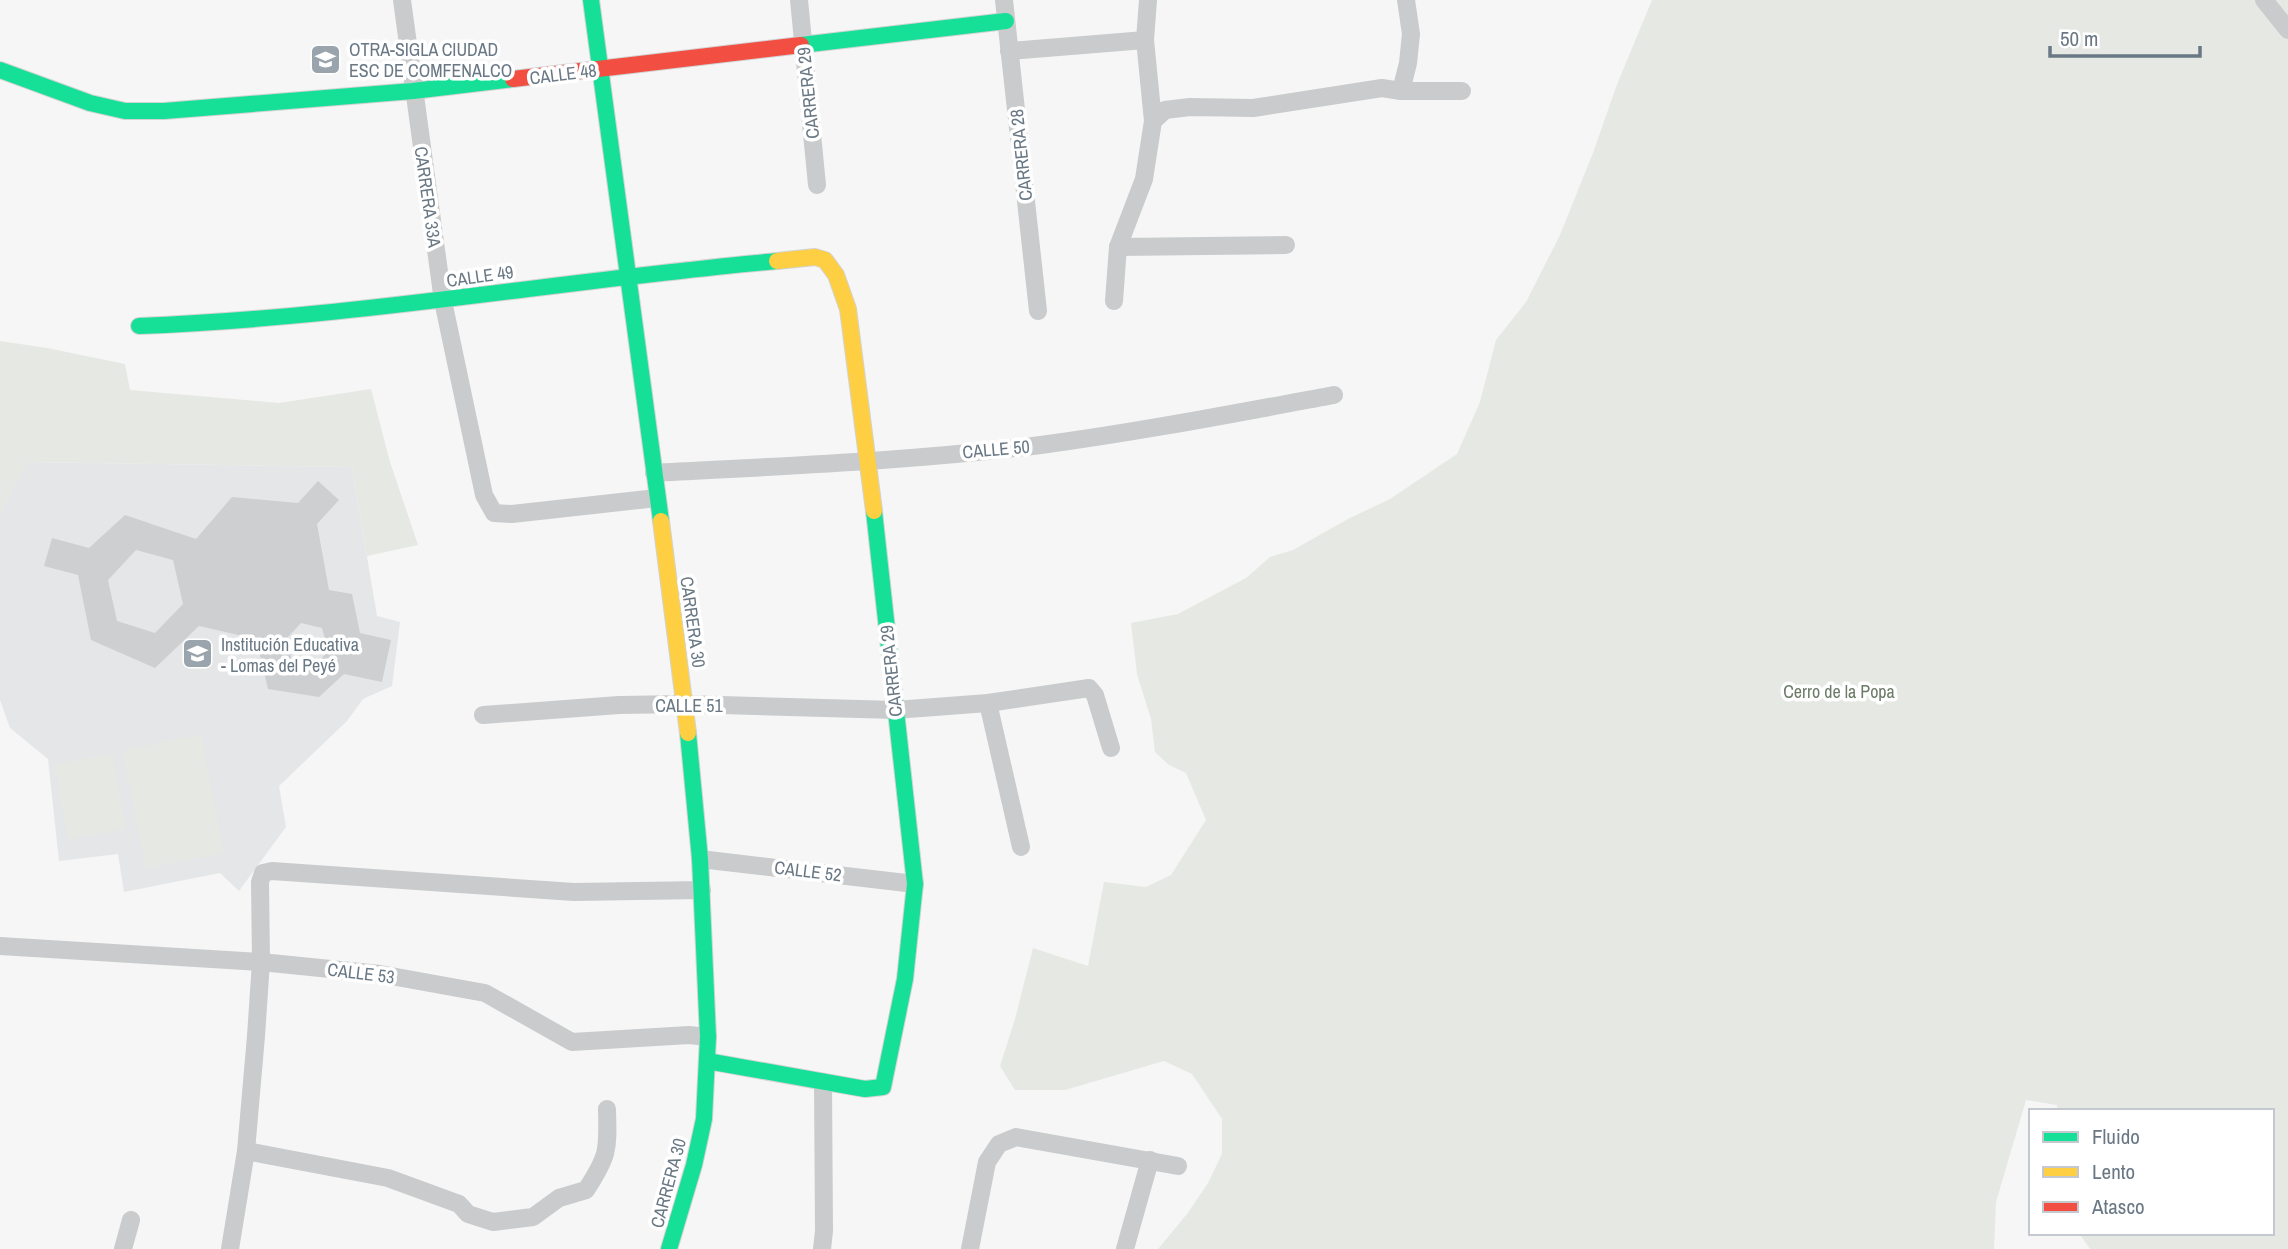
<svg xmlns="http://www.w3.org/2000/svg" width="2288" height="1249" font-family="'Archivo Narrow',sans-serif">
<rect width="100%" height="100%" fill="#f6f6f6"/>
<!-- built -->
<polygon fill="#e5e6e7" points="26,462 352,467 377,616 400,622 392,686 363,699 347,721 279,786 286,827 239,891 220,873 124,892 118,854 59,861 48,759 10,728 0,700 0,513"/>
<!-- green -->
<g fill="#e5e8e3">
<polygon points="1652,0 2288,0 2288,1249 2090,1249 2079,1233 2272,1233 2272,1111 2058,1111 2057,1105 2026,1100 1996,1202 1994,1249 1158,1249 1187,1214 1208,1183 1222,1154 1222,1119 1192,1074 1164,1061 1065,1090 1015,1090 1000,1066 1015,1019 1033,948 1088,966 1104,882 1146,887 1171,875 1206,820 1186,773 1169,765 1155,752 1151,719 1137,674 1131,623 1178,614 1246,578 1270,557 1293,550 1348,519 1390,499 1457,454 1480,402 1496,340 1526,302 1560,235 1593,153 1616,87"/>
<polygon points="0,341 47,348 125,364 130,390 279,403 371,389 390,462 418,545 367,556 352,467 27,462 0,513"/>
<polygon points="201,735 224,853 146,868 123,750"/>
<polygon points="112,754 125,829 68,839 55,764"/>
</g>
<!-- building -->
<path fill="#cecfd0" fill-rule="evenodd" d="M318 481 339 500 317 524 329 590 352 594 360 633 391 640 382 682 344 674 319 697 268 689 256 639 199 626 155 668 91 640 78 575 44 566 52 538 89 548 125 515 196 539 232 497 298 503ZM136 550 173 560 183 604 155 633 117 621 108 580ZM301 623 322 628 328 651 314 667 292 661 287 638Z"/>
<g fill="none" stroke-linecap="round" stroke-linejoin="round">
<defs>
<g id="fast">
<polyline points="591,0 661,521"/>
<polyline points="801,45 1006,21"/>
<polyline points="0,70 90,103 125,111 164,111 413,91 513,79"/>
<path d="M139 326C353 318 564 280 777 261"/>
<polyline points="707,1061 865,1089 883,1087 905,979 915,884 874,511"/>
<polyline points="669,1249 694,1165 704,1119 708,1037 700,859 688,733"/>
</g>
<g id="slow">
<polyline points="777,261 815,257 825,260 836,275 848,309 874,511"/>
<polyline points="661,521 688,733"/>
</g>
<polyline id="jam" points="513,79 801,45"/>
</defs>
<!-- fast casing -->
<use href="#fast" stroke="#d2d3d4" stroke-width="18"/>
<!-- slow casing -->
<use href="#slow" stroke="#d2d3d4" stroke-width="18"/>
<!-- jam casing -->
<use href="#jam" stroke="#d2d3d4" stroke-width="18"/>
<!-- street -->
<g stroke="#c9cbcc" stroke-width="18">
<polyline points="402,0 443,301 484,495 494,513 512,514 657,498"/>
<polyline points="799,0 817,185"/>
<polyline points="1004,0 1038,311"/>
<polyline points="2264,0 2288,30"/>
<polyline points="1009,51 1145,40"/>
<polyline points="1401,91 1408,63 1411,34 1406,0"/>
<polyline points="1153,121 1165,110 1190,107 1253,108 1382,88 1401,91 1462,91"/>
<polyline points="1118,247 1286,245"/>
<polyline points="1114,301 1118,247 1144,179 1153,121 1145,40 1148,0"/>
<path d="M654 473C783 466 913 461 1041 445 1139 432 1236 413 1334 395"/>
<polyline points="988,703 1021,847"/>
<polyline points="483,715 619,705 685,704 895,710 988,703 1089,688 1095,695 1111,748"/>
<polyline points="700,859 915,884"/>
<polyline points="0,946 261,962 380,974 485,993 572,1042 689,1035 708,1037"/>
<path d="M246 1151 388 1178 459 1204 468 1214 493 1222 533 1217 559 1198 586 1190C609 1155 608 1150 607 1109"/>
<polyline points="123,1249 131,1220"/>
<polyline points="230,1249 246,1151 256,1036 261,962 260,882 263,873 272,871 574,892 702,890"/>
<polyline points="822,1249 824,1231 823,1082"/>
<polyline points="970,1249 987,1162 999,1144 1016,1137 1178,1166"/>
<polyline points="1125,1249 1150,1160"/>
</g>
<!-- fast -->
<use href="#fast" stroke="#16e098" stroke-width="16"/>
<!-- slow -->
<use href="#slow" stroke="#ffcf43" stroke-width="16"/>
<!-- jam -->
<use href="#jam" stroke="#f24e42" stroke-width="16"/>
</g>
<!-- icons -->
<defs>
<symbol id="school-square" viewBox="-11 -11 22 22"><rect x="-9" y="-9" width="18" height="18" rx="4" fill="#9aa4ac" stroke="#fff"/><path d="M0-5L7-2L0 1L-7-2ZM-4 1L0 2.5L4 1V4Q0 6-4 4Z" fill="#fff"/></symbol>
</defs>
<g fill-rule="evenodd">
<use href="#school-square" x="308" y="42" width="35" height="35"/>
<use href="#school-square" x="180" y="636" width="35" height="35"/>
</g>
<g text-anchor="middle" dominant-baseline="central" stroke-width="7" stroke-linejoin="round" paint-order="stroke">
<!-- poi labels -->
<g font-size="18" fill="#697884" stroke="#fff" text-anchor="start">
<text x="349" y="49">OTRA-SIGLA CIUDAD<tspan x="349" dy="21">ESC DE COMFENALCO</tspan></text>
<text x="221" y="644">Institución Educativa<tspan x="221" dy="21">- Lomas del Peyé</tspan></text>
</g>
<!-- street labels -->
<g font-size="18" fill="#697884" stroke="#fff">
<text transform="translate(563 74) rotate(-7)">CALLE 48</text>
<text transform="translate(808 93) rotate(-96)">CARRERA 29</text>
<text transform="translate(1021 155) rotate(-96)">CARRERA 28</text>
<text transform="translate(428 197) rotate(82)">CARRERA 33A</text>
<text transform="translate(480 276) rotate(-8)">CALLE 49</text>
<text transform="translate(996 449) rotate(-5)">CALLE 50</text>
<text transform="translate(693 622) rotate(82)">CARRERA 30</text>
<text transform="translate(891 671) rotate(-96)">CARRERA 29</text>
<text x="689" y="705">CALLE 51</text>
<text transform="translate(808 871) rotate(7)">CALLE 52</text>
<text transform="translate(361 973) rotate(7)">CALLE 53</text>
<text transform="translate(668 1183) rotate(-75)">CARRERA 30</text>
</g>
<!-- park labels -->
<g font-size="18" fill="#6b7b67" stroke="#fff">
<text x="1839" y="691">Cerro de la Popa</text>
</g>
</g>
<!-- legend -->
<rect x="2029" y="1109" width="245" height="126" fill="#ffffff" stroke="#c3c9ce" stroke-width="2"/>
<rect x="2043" y="1132" width="35" height="10" fill="#16e098" stroke="#c3c9ce" stroke-width="2"/>
<text x="2092" y="1144" font-size="21" fill="#697884">Fluido</text>
<rect x="2043" y="1167" width="35" height="10" fill="#ffcf43" stroke="#c3c9ce" stroke-width="2"/>
<text x="2092" y="1179" font-size="21" fill="#697884">Lento</text>
<rect x="2043" y="1202" width="35" height="10" fill="#f24e42" stroke="#c3c9ce" stroke-width="2"/>
<text x="2092" y="1214" font-size="21" fill="#697884">Atasco</text>
<!-- scale -->
<path d="M2050 46v10h150v-10" fill="none" stroke="#697884" stroke-width="3.5"/>
<text x="2060" y="46" font-size="21" fill="#697884" stroke="#ffffff" stroke-width="5" paint-order="stroke">50 m</text>
</svg>
